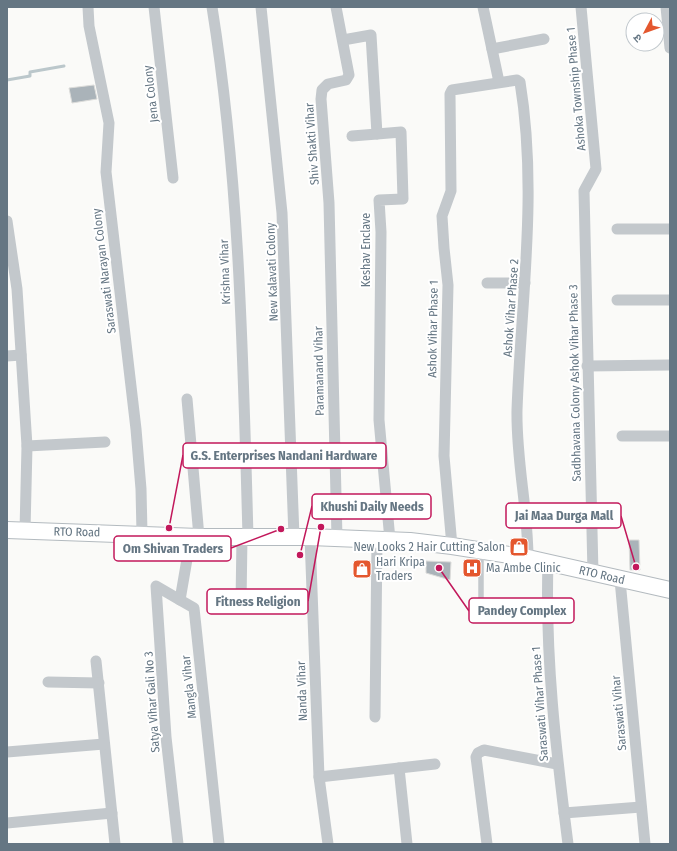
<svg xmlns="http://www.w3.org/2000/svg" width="677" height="851" font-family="'Fira Sans Condensed','Noto Sans Devanagari',sans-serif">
<rect width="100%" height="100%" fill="#fafaf8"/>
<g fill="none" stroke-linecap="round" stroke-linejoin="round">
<!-- stream -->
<polyline stroke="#bbc7cb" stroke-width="3" points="7,80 30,76 30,72 64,66"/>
</g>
<!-- building -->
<g fill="#aab3b9" stroke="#dcdcda">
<polygon points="94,85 97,99 72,103 69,88"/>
<polygon points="629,540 639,540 640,570 630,570"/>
<polygon points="426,561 451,562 450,580 426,573"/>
</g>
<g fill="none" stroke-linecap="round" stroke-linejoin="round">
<defs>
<polyline id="secondary" points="7,530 199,537 310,537 410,541 452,546 528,558 670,590"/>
</defs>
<!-- secondary casing -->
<use href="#secondary" stroke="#b3babf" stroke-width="18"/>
<!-- lane -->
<polyline stroke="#c3c8cc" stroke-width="5.5" points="481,611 481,551"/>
<!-- street -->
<g stroke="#c3c8cc" stroke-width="11">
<polyline points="88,7 89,26 109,123 106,172 136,429 141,489 142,533"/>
<polyline points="154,7 173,178"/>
<path d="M212 7C240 182 243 360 248 536"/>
<polyline points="261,7 282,213 294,537"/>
<polyline points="336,7 349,75 346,80 328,84 322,90 321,99 329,203 337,538"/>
<polyline points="483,7 499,82"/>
<polyline points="581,7 596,169 584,191 593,573"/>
<polyline points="666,7 670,48"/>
<polyline points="343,40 371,35 377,134 401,132 403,199 379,200 381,232 379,420 390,540"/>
<polyline points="492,49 544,39"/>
<polyline points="352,136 377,134"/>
<polyline points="7,221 17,289 27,446 25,531"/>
<polyline points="617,229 670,229"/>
<polyline points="487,283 525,283"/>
<polyline points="617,300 670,300"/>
<polyline points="7,356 21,355"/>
<polyline points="587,366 670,365"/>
<polyline points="187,399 199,537"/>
<polyline points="622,436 670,436"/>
<polyline points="27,446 105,442"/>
<polyline points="191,536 180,600 194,608 219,844"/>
<polyline points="310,537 319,777 328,844"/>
<path d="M452 546 444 456 448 285 444 248 442 216 451 191 450 94 452 90 517 80 520 82C538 191 521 301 517 410 516 460 528 509 528 558"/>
<path d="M548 562C545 657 556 750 568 844"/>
<polyline points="620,580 645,844"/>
<polyline points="241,604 242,536"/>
<polyline points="96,661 115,844"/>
<polyline points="48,682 99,683"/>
<polyline points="375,717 377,540"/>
<polyline points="7,752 104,744"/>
<polyline points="399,768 407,844"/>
<polyline points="319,777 435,764"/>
<polyline points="564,813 641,807"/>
<polyline points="7,823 112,813"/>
<polyline points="178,844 166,737 156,586 180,600"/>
<polyline points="487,844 476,757 478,753 484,750 557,764"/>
</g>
<!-- secondary -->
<use href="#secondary" stroke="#fff" stroke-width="16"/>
</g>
<!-- icons -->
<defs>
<symbol id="shop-square" viewBox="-11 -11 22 22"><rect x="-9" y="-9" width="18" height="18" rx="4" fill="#e4572e" stroke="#fff"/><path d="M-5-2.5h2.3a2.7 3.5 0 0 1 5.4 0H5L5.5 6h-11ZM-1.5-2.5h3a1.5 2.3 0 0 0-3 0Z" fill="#fff"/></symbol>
<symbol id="hospital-square" viewBox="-11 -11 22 22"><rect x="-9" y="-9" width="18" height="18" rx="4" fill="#e4572e" stroke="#fff"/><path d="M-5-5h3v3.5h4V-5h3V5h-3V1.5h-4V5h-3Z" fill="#fff"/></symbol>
</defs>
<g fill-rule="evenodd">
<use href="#shop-square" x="508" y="536" width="22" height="22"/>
<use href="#hospital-square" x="461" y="557" width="22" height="22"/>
<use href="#shop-square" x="351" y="558" width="22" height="22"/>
</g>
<g text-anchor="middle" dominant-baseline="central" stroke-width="4" stroke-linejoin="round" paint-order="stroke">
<!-- street labels -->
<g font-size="12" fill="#657683" stroke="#fff">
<text transform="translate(576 89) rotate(-95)">Ashoka Township Phase 1</text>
<text transform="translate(151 94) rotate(-97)">Jena Colony</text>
<text transform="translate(312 144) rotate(-94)">Shiv Shakti Vihar</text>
<text transform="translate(366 250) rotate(-90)">Keshav Enclave</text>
<text transform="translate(104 271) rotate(-97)">Saraswati Narayan Colony</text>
<text transform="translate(225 272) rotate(-92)">Krishna Vihar</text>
<text transform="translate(272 272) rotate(-92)">New Kalavati Colony</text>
<text transform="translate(511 308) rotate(-86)">Ashok Vihar Phase 2</text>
<text transform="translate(433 329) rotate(-89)">Ashok Vihar Phase 1</text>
<text transform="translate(319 371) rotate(-91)">Paramanand Vihar</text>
<text transform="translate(575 383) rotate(-91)">Sadbhavana Colony Ashok Vihar Phase 3</text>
<text transform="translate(77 532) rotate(1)">RTO Road</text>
<text transform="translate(602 575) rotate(13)">RTO Road</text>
<text transform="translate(189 687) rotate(-96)">Mangla Vihar</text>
<text transform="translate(302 691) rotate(-92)">Nanda Vihar</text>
<text transform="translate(152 702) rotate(-94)">Satya Vihar Gali No 3</text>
<text transform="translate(540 704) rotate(-94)">Saraswati Vihar Phase 1</text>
<text transform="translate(619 713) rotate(-95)">Saraswati Vihar</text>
</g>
<!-- poi labels -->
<g font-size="12" fill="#657683" stroke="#fff" text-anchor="start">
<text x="505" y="547" text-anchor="end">New Looks 2 Hair Cutting Salon</text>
<text x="376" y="562">Hari Kripa<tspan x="376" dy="14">Traders</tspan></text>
<text x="486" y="568">Ma Ambe Clinic</text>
</g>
</g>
<!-- callouts -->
<path fill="none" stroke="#c2185b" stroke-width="1.5" d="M169 528L183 455M300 555L312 506M636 567L621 516M281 529L231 548M321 527L308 601M439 568L469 611"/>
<g fill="#c2185b" stroke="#fff" stroke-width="1.5">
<circle cx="169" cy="528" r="4"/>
<circle cx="300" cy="555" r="4"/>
<circle cx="636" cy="567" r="4"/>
<circle cx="281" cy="529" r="4"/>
<circle cx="321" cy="527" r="4"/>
<circle cx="439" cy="568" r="4"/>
</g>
<g fill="#fff" stroke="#c2185b" stroke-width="1.5">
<rect x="183" y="443" width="203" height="25" rx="4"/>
<rect x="312" y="494" width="119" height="25" rx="4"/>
<rect x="506" y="503" width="115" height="25" rx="4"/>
<rect x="114" y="536" width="117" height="25" rx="4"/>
<rect x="207" y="589" width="101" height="25" rx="4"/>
<rect x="469" y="598" width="105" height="25" rx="4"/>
</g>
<g font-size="13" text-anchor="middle" font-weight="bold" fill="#657683">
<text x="284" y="460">G.S. Enterprises Nandani Hardware</text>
<text x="372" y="511">Khushi Daily Needs</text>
<text x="564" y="520">Jai Maa Durga Mall</text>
<text x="173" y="553">Om Shivan Traders</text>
<text x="258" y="606">Fitness Religion</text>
<text x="522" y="615">Pandey Complex</text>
</g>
<!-- border -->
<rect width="677" height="851" fill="none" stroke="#657683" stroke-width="16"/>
<!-- north arrow -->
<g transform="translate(645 32) rotate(229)"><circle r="19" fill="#ffffff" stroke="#c1c8cd"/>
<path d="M0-3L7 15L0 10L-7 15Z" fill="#e4572e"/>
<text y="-6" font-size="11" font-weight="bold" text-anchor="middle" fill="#657683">उ</text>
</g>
</svg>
